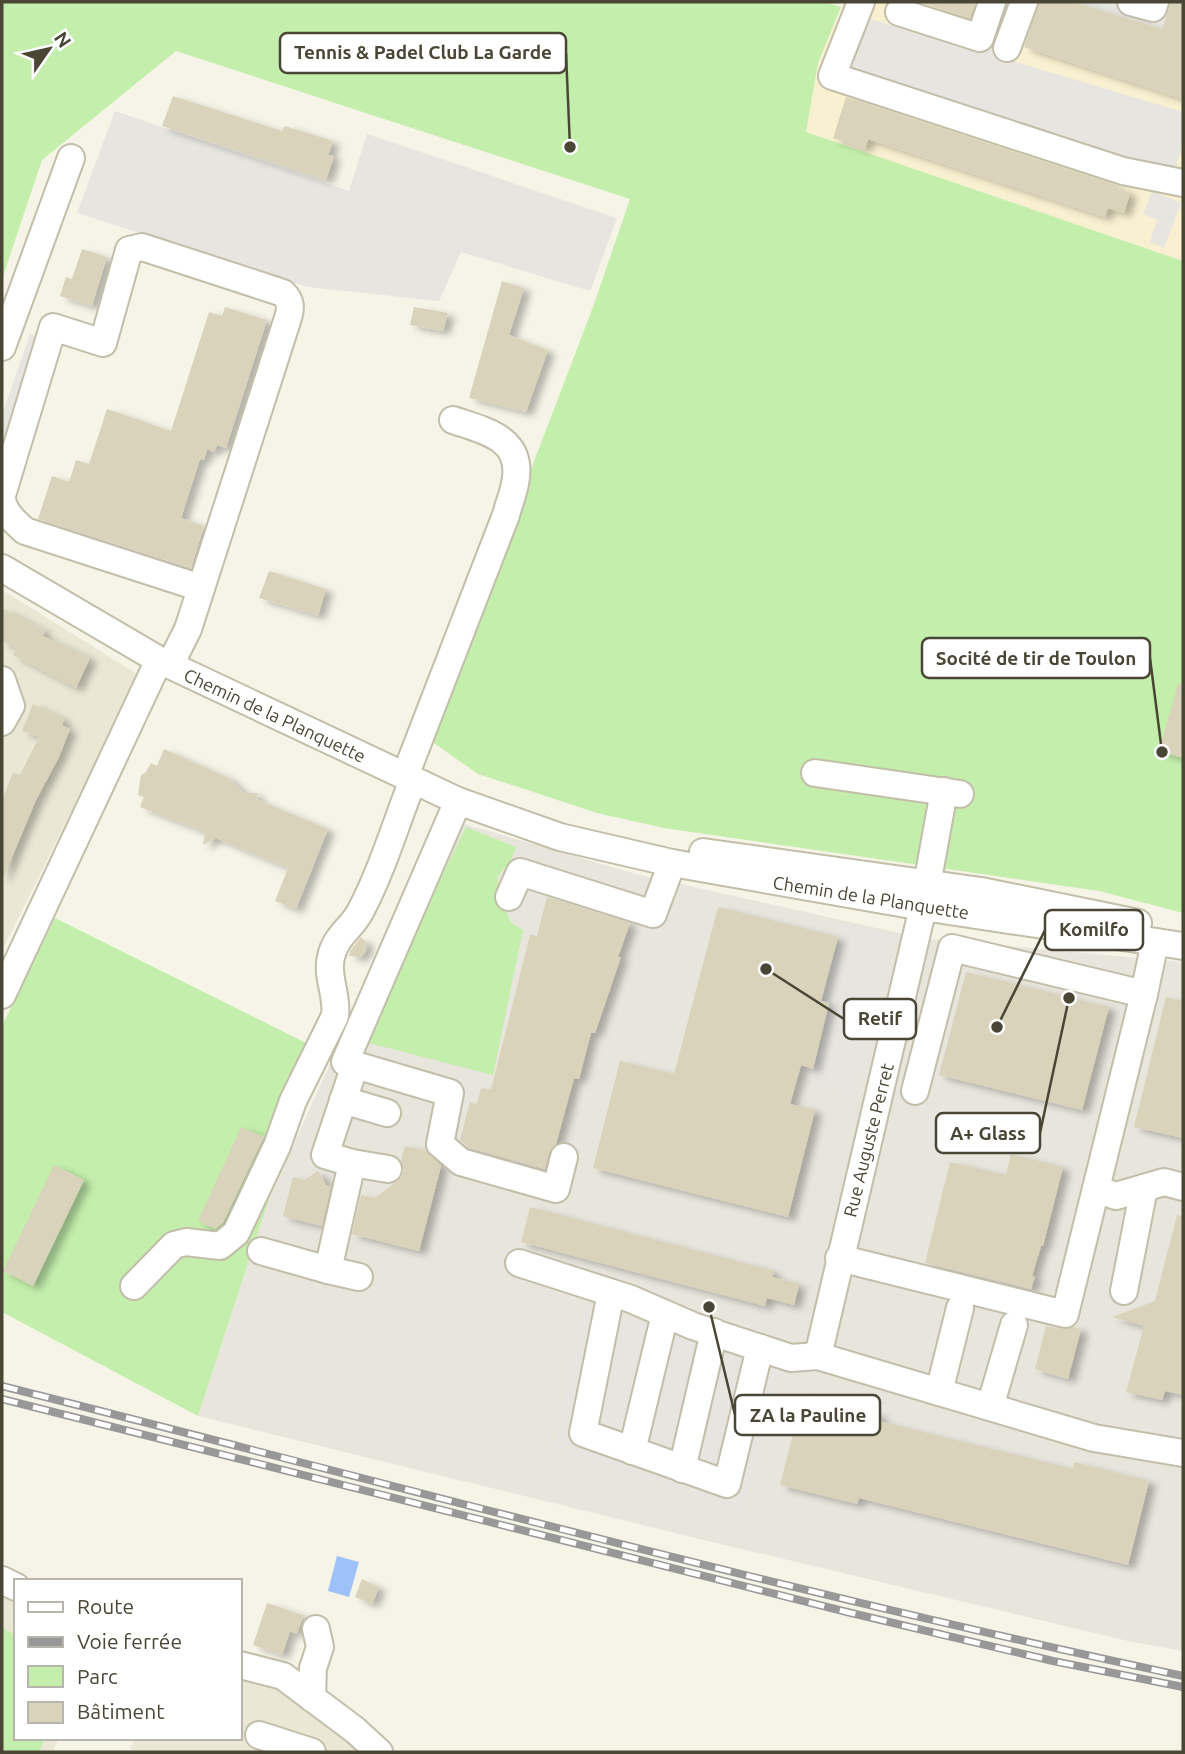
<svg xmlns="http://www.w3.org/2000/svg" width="1185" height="1754" font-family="Ubuntu,sans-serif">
<defs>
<filter id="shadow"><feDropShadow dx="7" dy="4" stdDeviation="3.5" flood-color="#0004"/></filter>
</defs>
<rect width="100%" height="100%" fill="#f6f4e7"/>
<!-- residential -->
<g fill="#eae7d5">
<polygon points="2,590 139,675 2,951"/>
<polygon points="2,1589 16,1596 16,1738 59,1738 53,1752 2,1752"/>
<polygon points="240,1674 277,1683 369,1752 134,1752 130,1748 135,1738 240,1738"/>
</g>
<!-- commercial -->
<polygon fill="#f9f0d1" points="844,2 1183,2 1183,261 806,132 818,63"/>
<!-- industrial -->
<polygon fill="#e8e5dc" points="464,824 636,874 921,938 1183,962 1183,1651 1132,1642 687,1536 198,1416 269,1199 329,1066"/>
<!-- green -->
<g fill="#c4eeac">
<polygon points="2,2 825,2 841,7 818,63 806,132 1183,261 1183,913 1099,891 664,828 597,813 478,774 428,739 593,307 630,199 176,51 42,160 2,279"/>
<polygon points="466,827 516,847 511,860 497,878 510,922 523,930 493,1075 361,1041"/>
<polygon points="55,918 308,1044 269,1199 198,1416 2,1312 2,1026"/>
<polygon points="2,1628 16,1635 16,1738 45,1738 39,1752 2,1752"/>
</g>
<!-- parking -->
<g fill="#e6e5e0">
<polygon points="1002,2 1036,2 1023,47 999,57 1183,112 1183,141 1170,189 828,80 850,13 982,52"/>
<polygon points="1073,2 1171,2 1162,29"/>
<polygon points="115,111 349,191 367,134 617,218 590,291 461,252 439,301 308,287 77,213"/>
<polygon points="1152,191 1181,203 1164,248 1150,242 1157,220 1143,214"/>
<polygon points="30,334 56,343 2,459 2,415"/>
<polygon points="840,923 894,936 854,1096 808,1082 829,1004 821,1001"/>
<polygon points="583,1305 783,1366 743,1509 554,1447"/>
</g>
<!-- water -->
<polygon fill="#9dc2f9" points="337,1556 359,1562 349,1597 328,1591"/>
<!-- building -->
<g fill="#d9d3bb" filter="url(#shadow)">
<polygon points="919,2 975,2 970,18"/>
<polygon points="1039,2 1073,2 1162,29 1171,2 1183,2 1183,99 1024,47"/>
<polygon points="173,96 282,131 285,126 333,141 328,155 334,156 326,180 162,126"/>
<polygon points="846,97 1116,185 1116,187 1130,193 1124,213 1108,208 1105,217 868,139 865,149 833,138"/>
<polygon points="82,249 107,257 92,306 60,296 66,277 72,279"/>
<polygon points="502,281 524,288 509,335 548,350 526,412 469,398"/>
<polygon points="225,307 267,320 226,448 217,445 214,452 207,449 204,460 200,459 181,518 204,526 191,568 38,519 52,476 69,482 76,460 89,464 107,409 171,431 209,312 222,316"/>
<polygon points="414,307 448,313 443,331 410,325"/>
<polygon points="269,571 326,589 318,616 259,598"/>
<polygon points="2,608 45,631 43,636 90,658 76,688 13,655 17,648 2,641"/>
<polygon points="1178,684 1183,685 1183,758 1159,751"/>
<polygon points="33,704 64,719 62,725 70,729 59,757 36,800 2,881 2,800 13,773 20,775 39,737 22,731"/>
<polygon points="164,749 229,778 244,793 258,793 256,799 328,829 296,909 275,901 288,868 216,838 203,845 205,832 140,807 144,797 138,795 141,775 146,772 151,763 157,766"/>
<polygon points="547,897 630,923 618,957 621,957 595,1033 591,1033 579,1079 574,1078 556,1144 549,1153 545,1169 469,1148 460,1140 470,1102 477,1104 481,1088 491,1090 530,935 537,936"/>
<polygon points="718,907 838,937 821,1001 829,1003 813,1069 801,1065 790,1104 815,1110 788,1217 593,1168 620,1061 674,1074"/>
<polygon points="361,937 366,942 365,953 360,957 349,956 350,951"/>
<polygon points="966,972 1109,1007 1082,1110 939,1075"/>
<polygon points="1166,997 1183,1001 1183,1138 1134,1127"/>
<polygon points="241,1127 264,1137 223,1223 215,1229 198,1221"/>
<polygon points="405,1146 427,1151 441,1166 419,1251 352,1234 361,1195 375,1198 401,1178 404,1171 401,1161"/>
<polygon points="1011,1154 1063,1167 1043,1246 1041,1246 1032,1276 1035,1277 1031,1289 925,1263 950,1162 1006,1175"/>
<polygon points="54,1165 84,1180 33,1286 3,1271"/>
<polygon points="318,1171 326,1185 331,1187 322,1226 283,1216 293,1177 304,1180"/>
<polygon points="530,1207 774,1271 772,1277 799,1284 794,1305 767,1298 765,1306 521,1242"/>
<polygon points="1177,1215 1183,1216 1183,1395 1165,1391 1162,1400 1126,1392 1144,1326 1112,1317 1155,1301"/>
<polygon points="1046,1326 1062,1329 1073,1327 1081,1329 1068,1379 1035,1369"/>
<polygon points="803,1395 881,1415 879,1421 1072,1469 1075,1462 1149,1481 1128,1565 859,1498 857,1504 780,1485"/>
<polygon points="362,1579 379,1587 372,1604 355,1597"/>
<polygon points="267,1603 303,1615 297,1634 290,1631 282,1655 253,1645"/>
</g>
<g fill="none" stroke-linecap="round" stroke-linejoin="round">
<defs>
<g id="minor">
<polyline points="861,2 832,76 1123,171 1183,183"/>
<polyline points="1131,2 1153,8 1155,2"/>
<polyline points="899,12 980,38 992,2"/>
<polyline points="1007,48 1024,2"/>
<polyline points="2,347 71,158"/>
<path d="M2 495 53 327 103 343 129 250 142 247 283 293C292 302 291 309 287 321L188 629 170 665"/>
<path d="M2 498C3 512 15 522 25 531L201 588"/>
<polyline points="2,568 159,660 458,801 560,837 672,863 923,907 1183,946"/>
<polyline points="2,680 11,706 2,722"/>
<polyline points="815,773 960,794"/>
<path d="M405 776 506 515C509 503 515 490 516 477 521 437 482 430 453 420"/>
<polyline points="458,801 345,1062 450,1093 440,1144 461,1162 556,1189 564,1157"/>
<polyline points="703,852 981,891 1138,923"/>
<polyline points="509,897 520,872 653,914 672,863"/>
<polyline points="2,995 159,660"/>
<polyline points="915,1091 952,948 1144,994"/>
<polyline points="343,1100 387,1113"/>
<polyline points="352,1163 388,1169"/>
<polyline points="1096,1189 1116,1196 1164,1182 1183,1187"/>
<polyline points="261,1251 328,1270 352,1163 325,1155 355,1065"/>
<polyline points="839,1258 1065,1314 1144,994 1155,942"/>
<polyline points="519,1263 631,1299 693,1326 791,1358 818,1356 1094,1438 1183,1453"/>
<polyline points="328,1270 359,1277"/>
<path d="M134 1286 174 1245 186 1242 220 1246 236 1233 277 1146 293 1101 335 1016C338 995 326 977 331 957 336 935 351 929 360 912 382 871 396 823 413 780"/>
<polyline points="1124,1291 1144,1188"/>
<polyline points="611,1293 583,1433 727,1484 760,1348"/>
<polyline points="818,1356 923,907 944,791"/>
<polyline points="939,1392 960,1308"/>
<polyline points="990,1407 1014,1325"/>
<polyline points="632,1451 665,1314"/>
<polyline points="682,1469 714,1332"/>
<polyline points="2,1580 16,1587"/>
<polyline points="240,1665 283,1676 355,1730 379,1752"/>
<polyline points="312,1698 313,1668 320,1647 316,1629"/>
<polyline points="259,1735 312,1752"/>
</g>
</defs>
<!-- minor casing -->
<use href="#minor" stroke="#c2bea9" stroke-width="30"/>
<!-- minor -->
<use href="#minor" stroke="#fff" stroke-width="26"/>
<defs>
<g id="rail">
<path d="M2 1386C395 1485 787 1592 1183 1676"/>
<polyline points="2,1399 847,1612 1053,1661 1183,1687"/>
</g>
</defs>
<!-- rail casing -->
<use href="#rail" stroke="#989898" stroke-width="8"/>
<!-- rail -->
<use href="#rail" stroke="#fff" stroke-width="5" stroke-dasharray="16" stroke-linecap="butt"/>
</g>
<g text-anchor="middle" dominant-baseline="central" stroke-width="5" stroke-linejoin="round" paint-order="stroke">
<!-- street labels -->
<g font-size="18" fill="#4a4635" stroke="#fff">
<text transform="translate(275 715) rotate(25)">Chemin de la Planquette</text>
<text transform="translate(871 897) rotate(9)">Chemin de la Planquette</text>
<text transform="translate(868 1140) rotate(-76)">Rue Auguste Perret</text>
</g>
</g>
<!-- callouts -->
<path fill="none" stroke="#4a4635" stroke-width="2.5" d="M570 147L566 53M1162 752L1150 658M997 1027L1045 930M766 969L844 1019M1069 998L1040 1133M709 1307L735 1415"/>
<g fill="#4a4635" stroke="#fff" stroke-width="2.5">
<circle cx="570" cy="147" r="7"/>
<circle cx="1162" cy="752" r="7"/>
<circle cx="997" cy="1027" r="7"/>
<circle cx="766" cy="969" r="7"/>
<circle cx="1069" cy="998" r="7"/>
<circle cx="709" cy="1307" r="7"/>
</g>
<g fill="#fff" stroke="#4a4635" stroke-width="2.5">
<rect x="280" y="33" width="286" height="40" rx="7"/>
<rect x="922" y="638" width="228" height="40" rx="7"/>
<rect x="1045" y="910" width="98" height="40" rx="7"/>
<rect x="844" y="999" width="72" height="40" rx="7"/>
<rect x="936" y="1113" width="104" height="40" rx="7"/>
<rect x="735" y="1395" width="145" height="40" rx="7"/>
</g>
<g font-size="19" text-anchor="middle" font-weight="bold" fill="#4a4635">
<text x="423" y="59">Tennis &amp; Padel Club La Garde</text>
<text x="1036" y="665">Socité de tir de Toulon</text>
<text x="1094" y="936">Komilfo</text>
<text x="880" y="1025">Retif</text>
<text x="988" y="1140">A+ Glass</text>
<text x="808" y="1422">ZA la Pauline</text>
</g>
<!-- border -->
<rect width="1185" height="1754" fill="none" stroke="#4a4635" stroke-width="7"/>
<!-- legend -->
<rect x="14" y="1579" width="228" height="161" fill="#ffffff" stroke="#b7b5ae" stroke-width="2"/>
<rect x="28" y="1602" width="35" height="10" fill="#ffffff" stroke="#b7b5ae" stroke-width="2"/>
<text x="77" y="1614" font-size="21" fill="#4a4635">Route</text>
<rect x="28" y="1637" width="35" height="10" fill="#989898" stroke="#b7b5ae" stroke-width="2"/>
<text x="77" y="1649" font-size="21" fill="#4a4635">Voie ferrée</text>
<rect x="28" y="1666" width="35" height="21" fill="#c4eeac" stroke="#b7b5ae" stroke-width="2"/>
<text x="77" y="1684" font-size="21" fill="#4a4635">Parc</text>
<rect x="28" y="1702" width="35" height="21" fill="#d9d3bb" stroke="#b7b5ae" stroke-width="2"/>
<text x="77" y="1719" font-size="21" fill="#4a4635">Bâtiment</text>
<!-- north arrow -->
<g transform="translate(49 49) rotate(56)" stroke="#ffffff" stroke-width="5" paint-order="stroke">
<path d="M0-5L12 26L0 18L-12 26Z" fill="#4a4635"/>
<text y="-10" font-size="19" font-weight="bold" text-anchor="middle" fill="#4a4635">N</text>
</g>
</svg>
